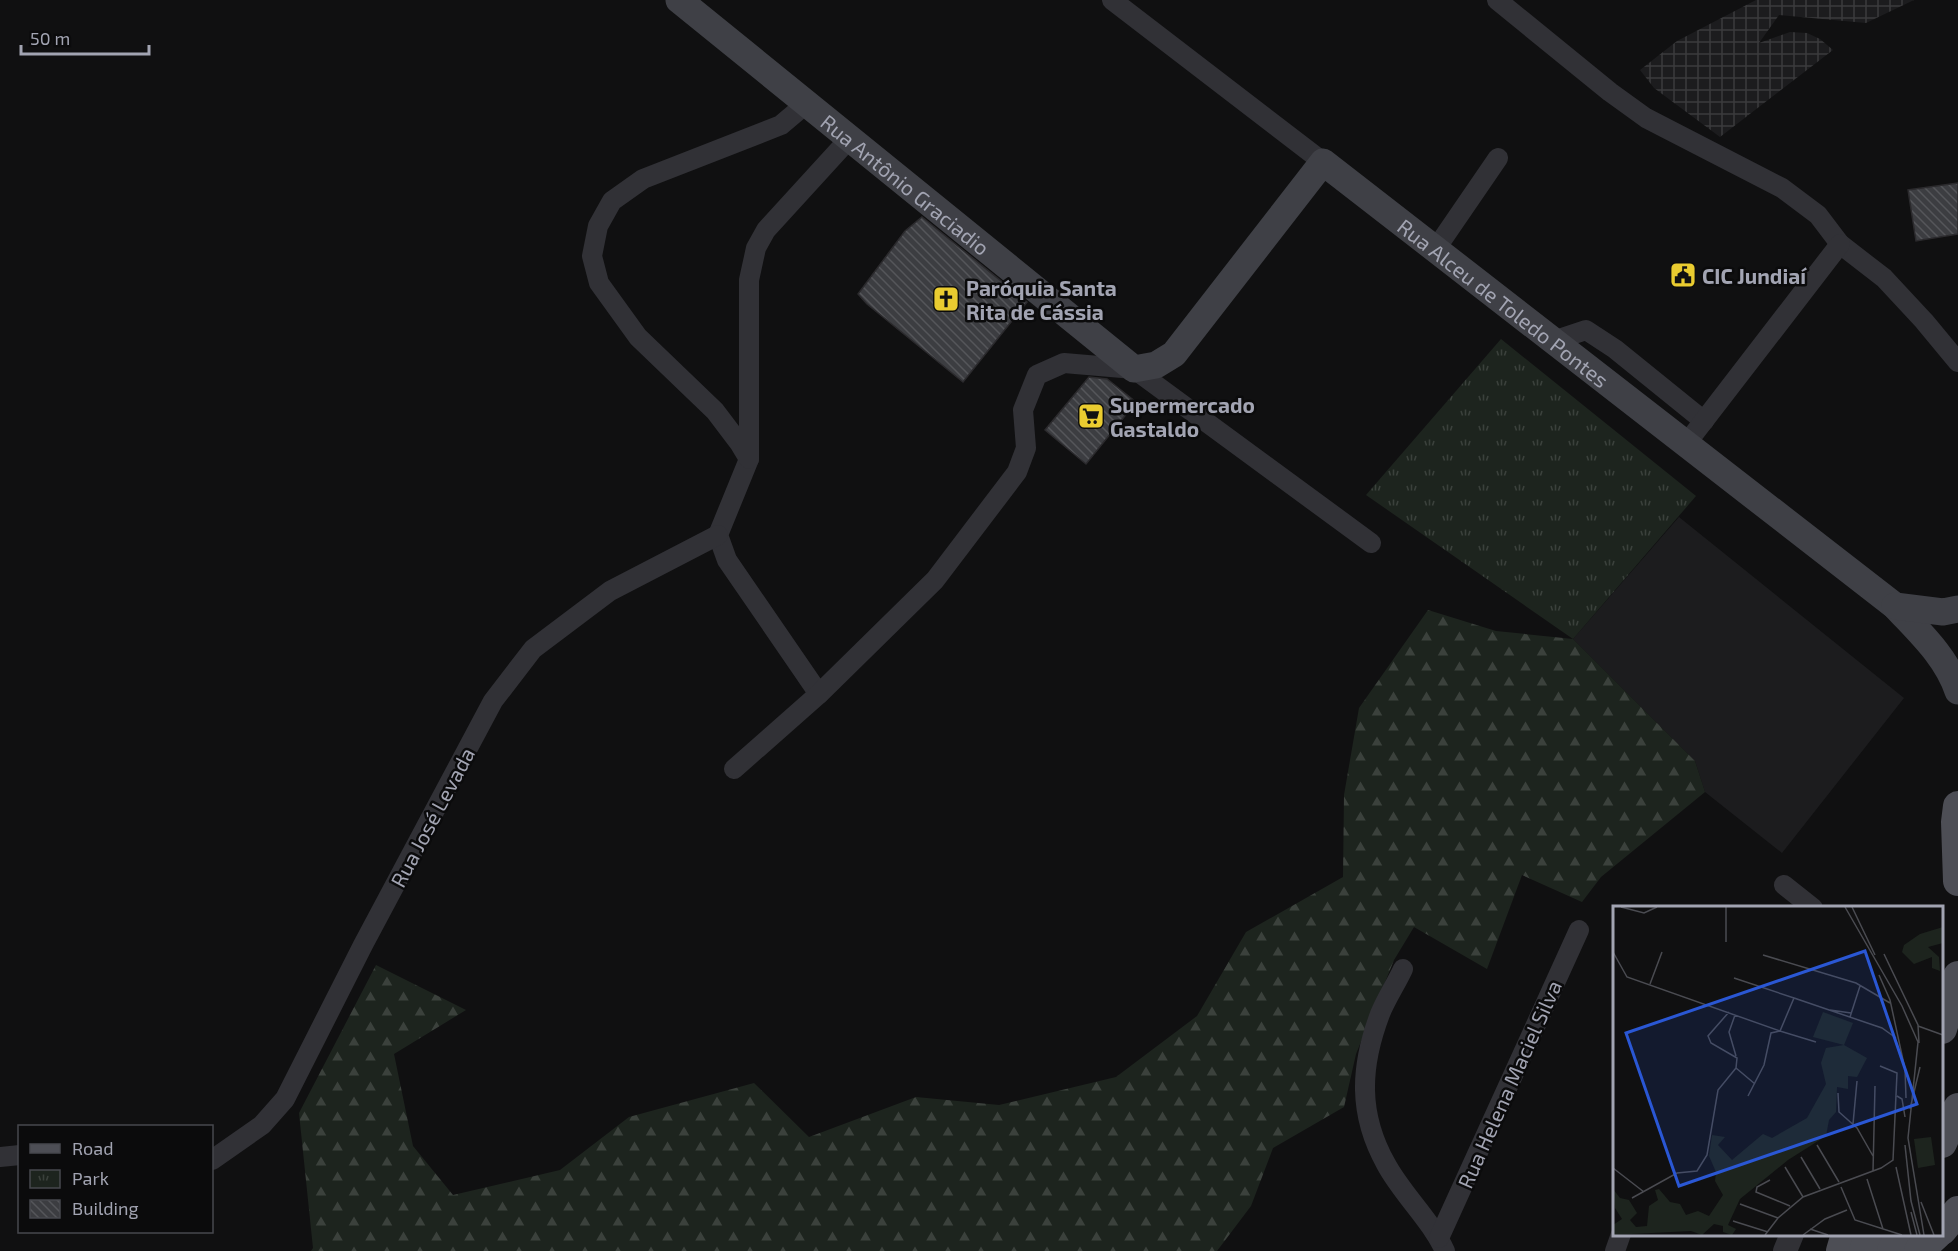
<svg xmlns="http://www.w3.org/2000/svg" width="1958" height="1251" font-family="'Exo 2',sans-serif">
<defs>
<pattern id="industrial-grid" width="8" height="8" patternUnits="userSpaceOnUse" patternTransform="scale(1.5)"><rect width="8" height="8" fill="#1c1c1e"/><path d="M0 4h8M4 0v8" fill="none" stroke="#3a3a3c"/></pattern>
<pattern id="forest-firs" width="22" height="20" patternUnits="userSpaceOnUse" patternTransform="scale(1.5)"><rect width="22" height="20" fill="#1d241e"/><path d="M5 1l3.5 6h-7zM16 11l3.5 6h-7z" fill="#3b413c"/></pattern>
<pattern id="park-tufts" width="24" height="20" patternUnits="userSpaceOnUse" patternTransform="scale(1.5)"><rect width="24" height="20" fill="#1d241e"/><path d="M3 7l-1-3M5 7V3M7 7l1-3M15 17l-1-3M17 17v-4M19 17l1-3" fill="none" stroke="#3b413c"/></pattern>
<pattern id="building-back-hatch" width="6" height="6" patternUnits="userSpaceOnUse" patternTransform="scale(1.5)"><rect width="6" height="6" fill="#3c3d41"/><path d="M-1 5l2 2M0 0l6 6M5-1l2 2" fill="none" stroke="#55565a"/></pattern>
</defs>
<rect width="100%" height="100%" fill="#101011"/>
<!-- built -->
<polygon fill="#1c1c1e" points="1679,517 1904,698 1782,853 1705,792 1695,761 1573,639"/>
<!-- industrial -->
<polygon fill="url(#industrial-grid)" points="1756,0 1914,0 1866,23 1779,15 1759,43 1790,32 1807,33 1820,39 1833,50 1720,137 1654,88 1640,70 1677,41"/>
<!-- forest -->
<polygon fill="url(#forest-firs)" points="1428,610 1496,631 1573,639 1695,761 1705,792 1601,877 1582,902 1522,875 1487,969 1414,927 1394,960 1356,1054 1344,1107 1273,1148 1251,1206 1217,1251 311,1251 313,1248 299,1113 376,965 466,1010 394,1054 413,1146 453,1195 560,1170 629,1117 754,1083 809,1137 916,1097 999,1105 1116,1077 1197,1016 1246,932 1343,877 1344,795 1359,708"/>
<!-- park -->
<polygon fill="url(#park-tufts)" points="1501,339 1696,496 1573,639 1366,495"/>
<!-- building -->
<g fill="url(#building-back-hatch)" stroke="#2b2a2d" stroke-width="1.5">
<polygon points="1958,183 1958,234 1916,241 1908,190"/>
<polygon points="922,217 1027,302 963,382 867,304 858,294 905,231"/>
<polygon points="1089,377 1107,379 1136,402 1086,464 1045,430"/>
</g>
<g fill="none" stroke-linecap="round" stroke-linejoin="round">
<!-- minor -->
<g stroke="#313136" stroke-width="20">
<polyline points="1112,0 1323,162"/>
<polyline points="1497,0 1610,92 1646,118 1782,188 1818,215 1840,244 1884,278 1924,321 1958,362"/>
<polyline points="807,103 781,125 643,179 612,201 598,226 592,256 599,283 638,337 715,411 740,444 749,459 718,535 727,560 819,694"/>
<polyline points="1435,250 1498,158"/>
<polyline points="1553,341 1586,330 1615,349 1704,421"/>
<polyline points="1686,444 1840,244"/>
<polyline points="749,459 749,280 756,248 766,230 850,138"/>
<polyline points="734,769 819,694 935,580 1017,472 1026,448 1023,410 1037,375 1064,363 1134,369 1371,543"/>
<polyline points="1784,885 1813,908"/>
<path d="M1403 969C1396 984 1386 999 1380 1014 1360 1067 1358 1114 1386 1164 1402 1194 1431 1220 1445 1251"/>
<polyline points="0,1157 20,1155"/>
<polyline points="212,1160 262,1125 285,1099 363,945 493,701 533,649 610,591 718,535"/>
<polyline points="1439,1238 1579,930"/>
<polyline points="1615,1251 1621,1234"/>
</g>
<!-- tertiary -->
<polyline stroke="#313136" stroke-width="24" points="1785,1251 1792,1234"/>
<!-- secondary -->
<g stroke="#3f4046" stroke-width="27">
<path id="s1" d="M679 0 1134 369 1156 365 1174 354 1323 162 1895 606C1919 632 1946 656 1958 691"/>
<polyline points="1895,606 1943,612 1958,609"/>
</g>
<!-- primary -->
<g stroke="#4d4e55" stroke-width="30">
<polyline points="1958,806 1956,822 1958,881"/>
<polyline points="1942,1029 1958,976"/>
<polyline points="1942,1143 1958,1108"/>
<polyline points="1942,1230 1958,1211"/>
<polyline points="1841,1251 1846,1234"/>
<polyline points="1864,1251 1870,1234"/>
<polyline points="1892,1251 1900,1234"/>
<polyline points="1919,1251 1937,1234"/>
</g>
</g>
<!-- icons -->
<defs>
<symbol id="civic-square" viewBox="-11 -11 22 22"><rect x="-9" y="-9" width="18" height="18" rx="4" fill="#eacc30" stroke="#0b0b0c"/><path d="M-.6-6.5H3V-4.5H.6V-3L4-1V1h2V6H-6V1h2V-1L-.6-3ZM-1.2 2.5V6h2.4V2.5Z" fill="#111"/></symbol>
<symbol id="church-square" viewBox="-11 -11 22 22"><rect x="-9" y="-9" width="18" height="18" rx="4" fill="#eacc30" stroke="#0b0b0c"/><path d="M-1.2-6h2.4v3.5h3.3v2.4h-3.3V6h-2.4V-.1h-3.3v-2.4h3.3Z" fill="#111"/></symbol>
<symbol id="supermarket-square" viewBox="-11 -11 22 22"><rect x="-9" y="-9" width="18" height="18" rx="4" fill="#eacc30" stroke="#0b0b0c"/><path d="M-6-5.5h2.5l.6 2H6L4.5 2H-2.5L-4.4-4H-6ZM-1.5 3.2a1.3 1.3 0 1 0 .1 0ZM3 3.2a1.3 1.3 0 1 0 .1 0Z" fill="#111"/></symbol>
</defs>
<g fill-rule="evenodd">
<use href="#civic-square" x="1668" y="260" width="30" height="30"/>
<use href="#church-square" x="931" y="284" width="30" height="30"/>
<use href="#supermarket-square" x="1076" y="401" width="30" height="30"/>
</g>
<g text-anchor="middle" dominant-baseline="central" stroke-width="5" stroke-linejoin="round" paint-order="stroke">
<!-- street labels -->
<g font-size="21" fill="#a2a4b2" stroke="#0b0b0c">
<text stroke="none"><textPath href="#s1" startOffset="292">Rua Antônio Graciadio</textPath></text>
<text stroke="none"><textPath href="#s1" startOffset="1101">Rua Alceu de Toledo Pontes</textPath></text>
<text transform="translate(432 817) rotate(-62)">Rua José Levada</text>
<text transform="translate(1509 1084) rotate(-66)">Rua Helena Maciel Silva</text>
</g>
<!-- poi labels -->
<g font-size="21" font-weight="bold" fill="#a2a4b2" stroke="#0b0b0c" text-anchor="start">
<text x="1702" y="275">CIC Jundiaí</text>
<text x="966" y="287">Paróquia Santa<tspan x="966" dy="24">Rita de Cássia</tspan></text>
<text x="1110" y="404">Supermercado<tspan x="1110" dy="24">Gastaldo</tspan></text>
</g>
</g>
<!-- overview -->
<g transform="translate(1613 906)">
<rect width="330" height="330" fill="#101011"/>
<path d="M318 231 322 259 305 262 301 233Z" fill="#1d241e"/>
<path d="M330 21V37L315 41 326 51 327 65 319 62V51L301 58 289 46 291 39 307 28ZM231 139 254 152 244 171 235 170V183L224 181 223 206 216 214 213 230 175 254 127 293 115 319 123 323 119 329 110 326V320L101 318 89 329 78 325 0 329V319L9 313 2 302 0 283 7 292 16 294 24 307 17 314 23 321 34 320 36 300 45 294 42 284 46 283 57 296 67 298 73 309 85 305 96 310 110 289 102 275 103 266 96 250 99 229 112 231 105 239 119 254 150 228 159 232 194 212 213 178 208 157 213 142Z" fill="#1d241e"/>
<path d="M210 106 240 117 231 139 200 131Z" fill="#1d241e"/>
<path fill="none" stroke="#4a4b51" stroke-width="1.5" d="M8 1 31 7 44 1M113 1V36M232 1 289 100 305 136 295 232 311 329M239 1 262 49M0 46 14 71 167 125 181 92 269 122 283 132M271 48 305 119 306 137M150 49 243 77 277 97M266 69 277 94 292 163 293 192M121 72 181 92M37 78 49 46M217 104 238 107M116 106 95 130 98 137 124 152 123 162M122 109 116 126 123 150M237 111 247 80M305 120 330 129M123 162 142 178M225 187 226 206 244 222 260 250M135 190 151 159 158 127 167 125 203 136M284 190 289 193 292 211M297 203 307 161M240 218 244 175M204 239 226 276M292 239 298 295 307 329M188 251 207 283M172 261 190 291M283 261 298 329M0 262 31 286M260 265 262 180M254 273 270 323M157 274 144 281 143 286 177 300M228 281 242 314 289 329M19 292 64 267 84 265 94 249 105 184 123 162M308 296 321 329M127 298 165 312M298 306 304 329M120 315 155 326M197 323 215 329M152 329 165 312 190 291 268 262 280 254 284 167 267 160M190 329 212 313 234 304"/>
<path fill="#2a57d4" fill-opacity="0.15" stroke="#2a57d4" stroke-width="3" d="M252 45 304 198 66 280 13 127Z"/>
<rect width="330" height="330" fill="none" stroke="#a2a4b2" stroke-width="3"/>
</g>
<!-- legend -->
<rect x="18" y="1125" width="195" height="108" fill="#0b0b0c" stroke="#47484e" stroke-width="1.5"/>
<rect x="30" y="1144" width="30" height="9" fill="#4d4e55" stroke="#47484e" stroke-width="1.5"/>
<text x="72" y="1155" font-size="18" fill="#a2a4b2">Road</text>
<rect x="30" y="1170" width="30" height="18" fill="url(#park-tufts)" stroke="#47484e" stroke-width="1.5"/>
<text x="72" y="1185" font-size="18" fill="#a2a4b2">Park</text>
<rect x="30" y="1200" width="30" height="18" fill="url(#building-back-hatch)" stroke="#47484e" stroke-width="1.5"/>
<text x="72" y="1215" font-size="18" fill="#a2a4b2">Building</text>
<!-- scale -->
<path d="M21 45v9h128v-9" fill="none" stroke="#a2a4b2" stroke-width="3"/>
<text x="30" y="45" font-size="18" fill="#a2a4b2" stroke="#0b0b0c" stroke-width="4.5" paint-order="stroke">50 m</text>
</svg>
